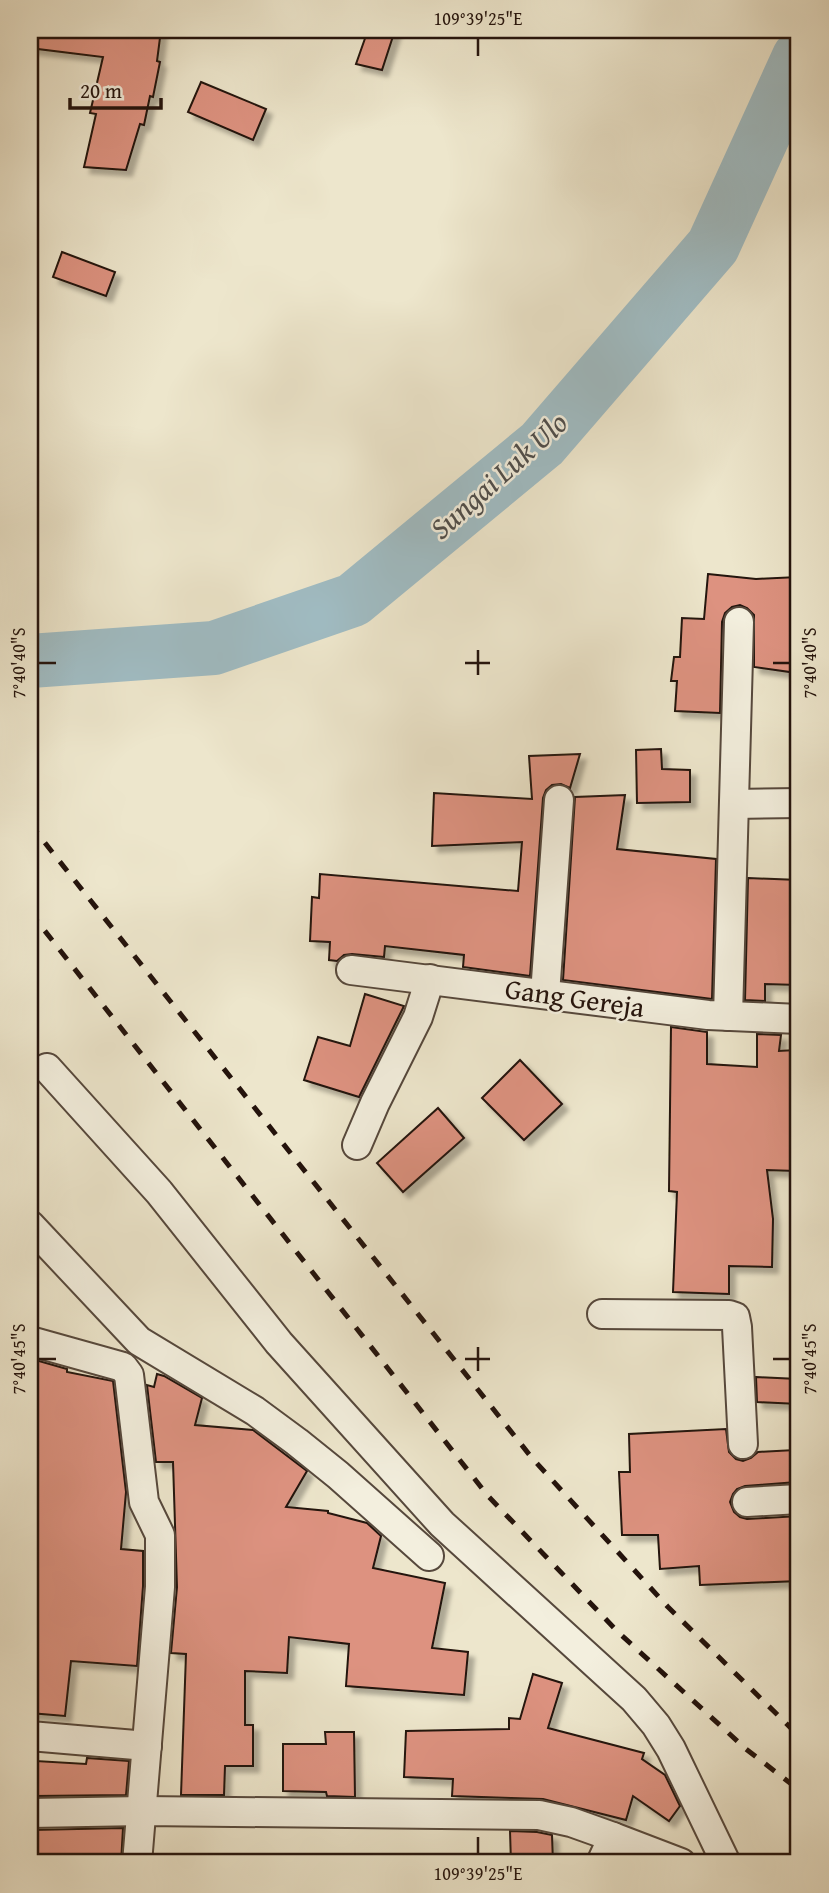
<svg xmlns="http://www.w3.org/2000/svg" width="829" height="1893" font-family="'Gentium Book Plus',serif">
<defs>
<filter id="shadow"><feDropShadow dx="6" dy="6" stdDeviation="2" flood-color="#0004"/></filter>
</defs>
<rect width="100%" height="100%" fill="#ede6cc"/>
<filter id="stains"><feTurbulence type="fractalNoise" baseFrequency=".00286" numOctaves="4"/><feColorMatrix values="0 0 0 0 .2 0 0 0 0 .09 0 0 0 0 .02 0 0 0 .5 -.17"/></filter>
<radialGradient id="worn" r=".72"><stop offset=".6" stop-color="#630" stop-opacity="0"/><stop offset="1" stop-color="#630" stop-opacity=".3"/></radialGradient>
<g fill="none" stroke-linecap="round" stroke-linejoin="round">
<!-- river -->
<polyline stroke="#a0bcc3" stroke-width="54" points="30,661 214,648 353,600 542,444 713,246 799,57"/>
</g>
<!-- building -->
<g fill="#dd9280" stroke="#24130c" stroke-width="2" filter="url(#shadow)">
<polygon points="30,30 161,30 157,61 160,62 153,97 150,96 144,125 140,124 126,170 84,167 96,114 90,113 103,57 30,48"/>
<polygon points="368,30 395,30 382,70 356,64"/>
<polygon points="201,82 266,109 253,140 188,112"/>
<polygon points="62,252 115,272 106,296 53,277"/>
<polygon points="708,574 756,579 798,577 799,606 790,672 754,667 754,615 747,608 740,605 732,607 725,613 722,622 720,713 675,711 677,681 671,681 674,657 680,657 682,618 704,619"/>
<polygon points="661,749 662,769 690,770 690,802 637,803 636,750"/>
<polygon points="580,754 570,788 561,784 552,785 546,790 543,798 530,976 463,967 464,955 385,946 384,957 352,954 344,955 337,961 329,960 330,942 310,941 312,897 319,898 320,874 518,891 522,842 432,846 434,793 532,799 529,756"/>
<polygon points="625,795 617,849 716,859 712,999 563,980 575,797"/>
<polygon points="748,878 799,880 799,985 765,984 765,1001 745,1000"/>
<polygon points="365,994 404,1006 359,1097 304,1080 318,1037 350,1046"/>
<polygon points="671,1027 707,1032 707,1064 757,1067 757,1034 781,1035 779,1051 796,1050 792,1124 798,1124 796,1171 767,1170 773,1219 772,1267 729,1266 729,1294 673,1292 677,1192 669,1191"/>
<polygon points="520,1060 562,1104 524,1140 482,1098"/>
<polygon points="438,1108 464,1138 403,1192 377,1163"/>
<polygon points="30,1361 39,1361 67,1369 67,1372 113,1381 126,1492 121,1549 143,1551 143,1586 137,1666 71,1661 65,1716 30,1713"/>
<polygon points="157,1374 164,1376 202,1398 195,1425 253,1430 307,1471 286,1507 328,1511 328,1513 367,1523 381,1536 373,1568 445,1583 432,1648 468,1652 464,1695 346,1686 349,1644 289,1637 287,1673 245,1671 245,1725 253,1725 253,1766 225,1766 224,1795 181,1795 186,1654 171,1653 177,1587 173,1462 156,1462 147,1385 154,1387"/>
<polygon points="756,1377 798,1379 799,1404 757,1402"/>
<polygon points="726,1429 729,1452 736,1459 743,1461 751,1458 758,1452 795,1450 797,1482 745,1486 737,1489 733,1494 730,1502 734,1512 740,1517 747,1519 799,1516 799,1581 700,1585 699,1566 660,1569 658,1535 622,1535 619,1472 630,1472 629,1434"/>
<polygon points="533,1674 562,1683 548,1728 644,1753 642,1759 665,1775 680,1806 669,1821 633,1796 626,1820 543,1799 452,1796 453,1779 404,1777 406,1731 509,1729 509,1718 520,1719"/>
<polygon points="325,1732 354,1732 355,1797 327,1796 326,1792 283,1791 283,1744 326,1744"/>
<polygon points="87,1758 129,1761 126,1795 34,1796 36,1761 86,1764"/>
<polygon points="123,1828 121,1863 30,1863 30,1835 32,1835 32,1830"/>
<polygon points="510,1831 537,1832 552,1835 553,1863 511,1863"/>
</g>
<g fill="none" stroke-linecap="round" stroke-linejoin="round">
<defs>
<g id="street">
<polyline points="734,804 799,803"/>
<polyline points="351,970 708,1015 799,1019"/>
<polyline points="545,994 559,800"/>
<polyline points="728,1016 739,622"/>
<polyline points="47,1068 159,1192 279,1343 442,1524 634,1699 656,1725 671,1749 726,1863"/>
<polyline points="357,1145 375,1103 418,1017 430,979"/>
<polyline points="30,1225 139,1341 255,1411 297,1442 338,1475 429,1556"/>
<polyline points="602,1314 729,1315 735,1317 737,1327 743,1444"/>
<polyline points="30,1341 123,1367 129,1375 144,1502 160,1535 160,1587 137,1863"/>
<polyline points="747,1502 799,1499"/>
<polyline points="30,1736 147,1746"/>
<polyline points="30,1813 143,1811 539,1815 571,1822 613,1837"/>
<polyline points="601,1863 613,1837 681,1863"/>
</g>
</defs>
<!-- street casing -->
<use href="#street" stroke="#56483c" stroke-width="32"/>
<!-- street -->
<use href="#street" stroke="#f3efde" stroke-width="28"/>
<!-- rail -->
<g stroke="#24130c" stroke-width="5" stroke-dasharray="12 12" stroke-linecap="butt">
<polyline points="30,824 532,1458 668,1607 799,1736"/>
<polyline points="30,912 488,1496 618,1632 746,1749 799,1790"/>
</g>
</g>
<!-- ticks -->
<path fill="none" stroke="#24130c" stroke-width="2.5" d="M478 38V56M478 650V675M38 663H56M465 663H490M773 663H790M478 1347V1371M38 1359H56M465 1359H490M773 1359H790M478 1837V1854"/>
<g text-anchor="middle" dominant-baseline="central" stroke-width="5" stroke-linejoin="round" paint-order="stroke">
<!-- street labels -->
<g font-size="28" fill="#24130c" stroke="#f3efde">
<text transform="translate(575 997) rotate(8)">Gang Gereja</text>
</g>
<!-- water labels -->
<g font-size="30" font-style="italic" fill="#4f4e4c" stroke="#f3efde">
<text transform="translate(498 475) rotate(-42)">Sungai Luk Ulo</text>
</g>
</g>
<!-- margin -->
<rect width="829" height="1893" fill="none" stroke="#ede6cc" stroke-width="77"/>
<!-- scale -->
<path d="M70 98v10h91v-10" fill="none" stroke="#24130c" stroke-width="3.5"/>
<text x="80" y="98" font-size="21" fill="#24130c" stroke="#f3efde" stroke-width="5" paint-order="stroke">20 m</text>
<rect x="38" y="38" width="752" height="1816" fill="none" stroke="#24130c" stroke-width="2.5"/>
<g font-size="18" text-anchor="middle" fill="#24130c">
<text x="478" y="25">109°39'25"E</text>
<text transform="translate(19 663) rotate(-90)" y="6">7°40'40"S</text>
<text transform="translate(810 663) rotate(-90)" y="6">7°40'40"S</text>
<text transform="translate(19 1359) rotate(-90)" y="6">7°40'45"S</text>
<text transform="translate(810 1359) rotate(-90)" y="6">7°40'45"S</text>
<text x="478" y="1880">109°39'25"E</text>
</g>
<rect width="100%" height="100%" filter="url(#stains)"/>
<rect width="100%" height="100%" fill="url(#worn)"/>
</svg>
